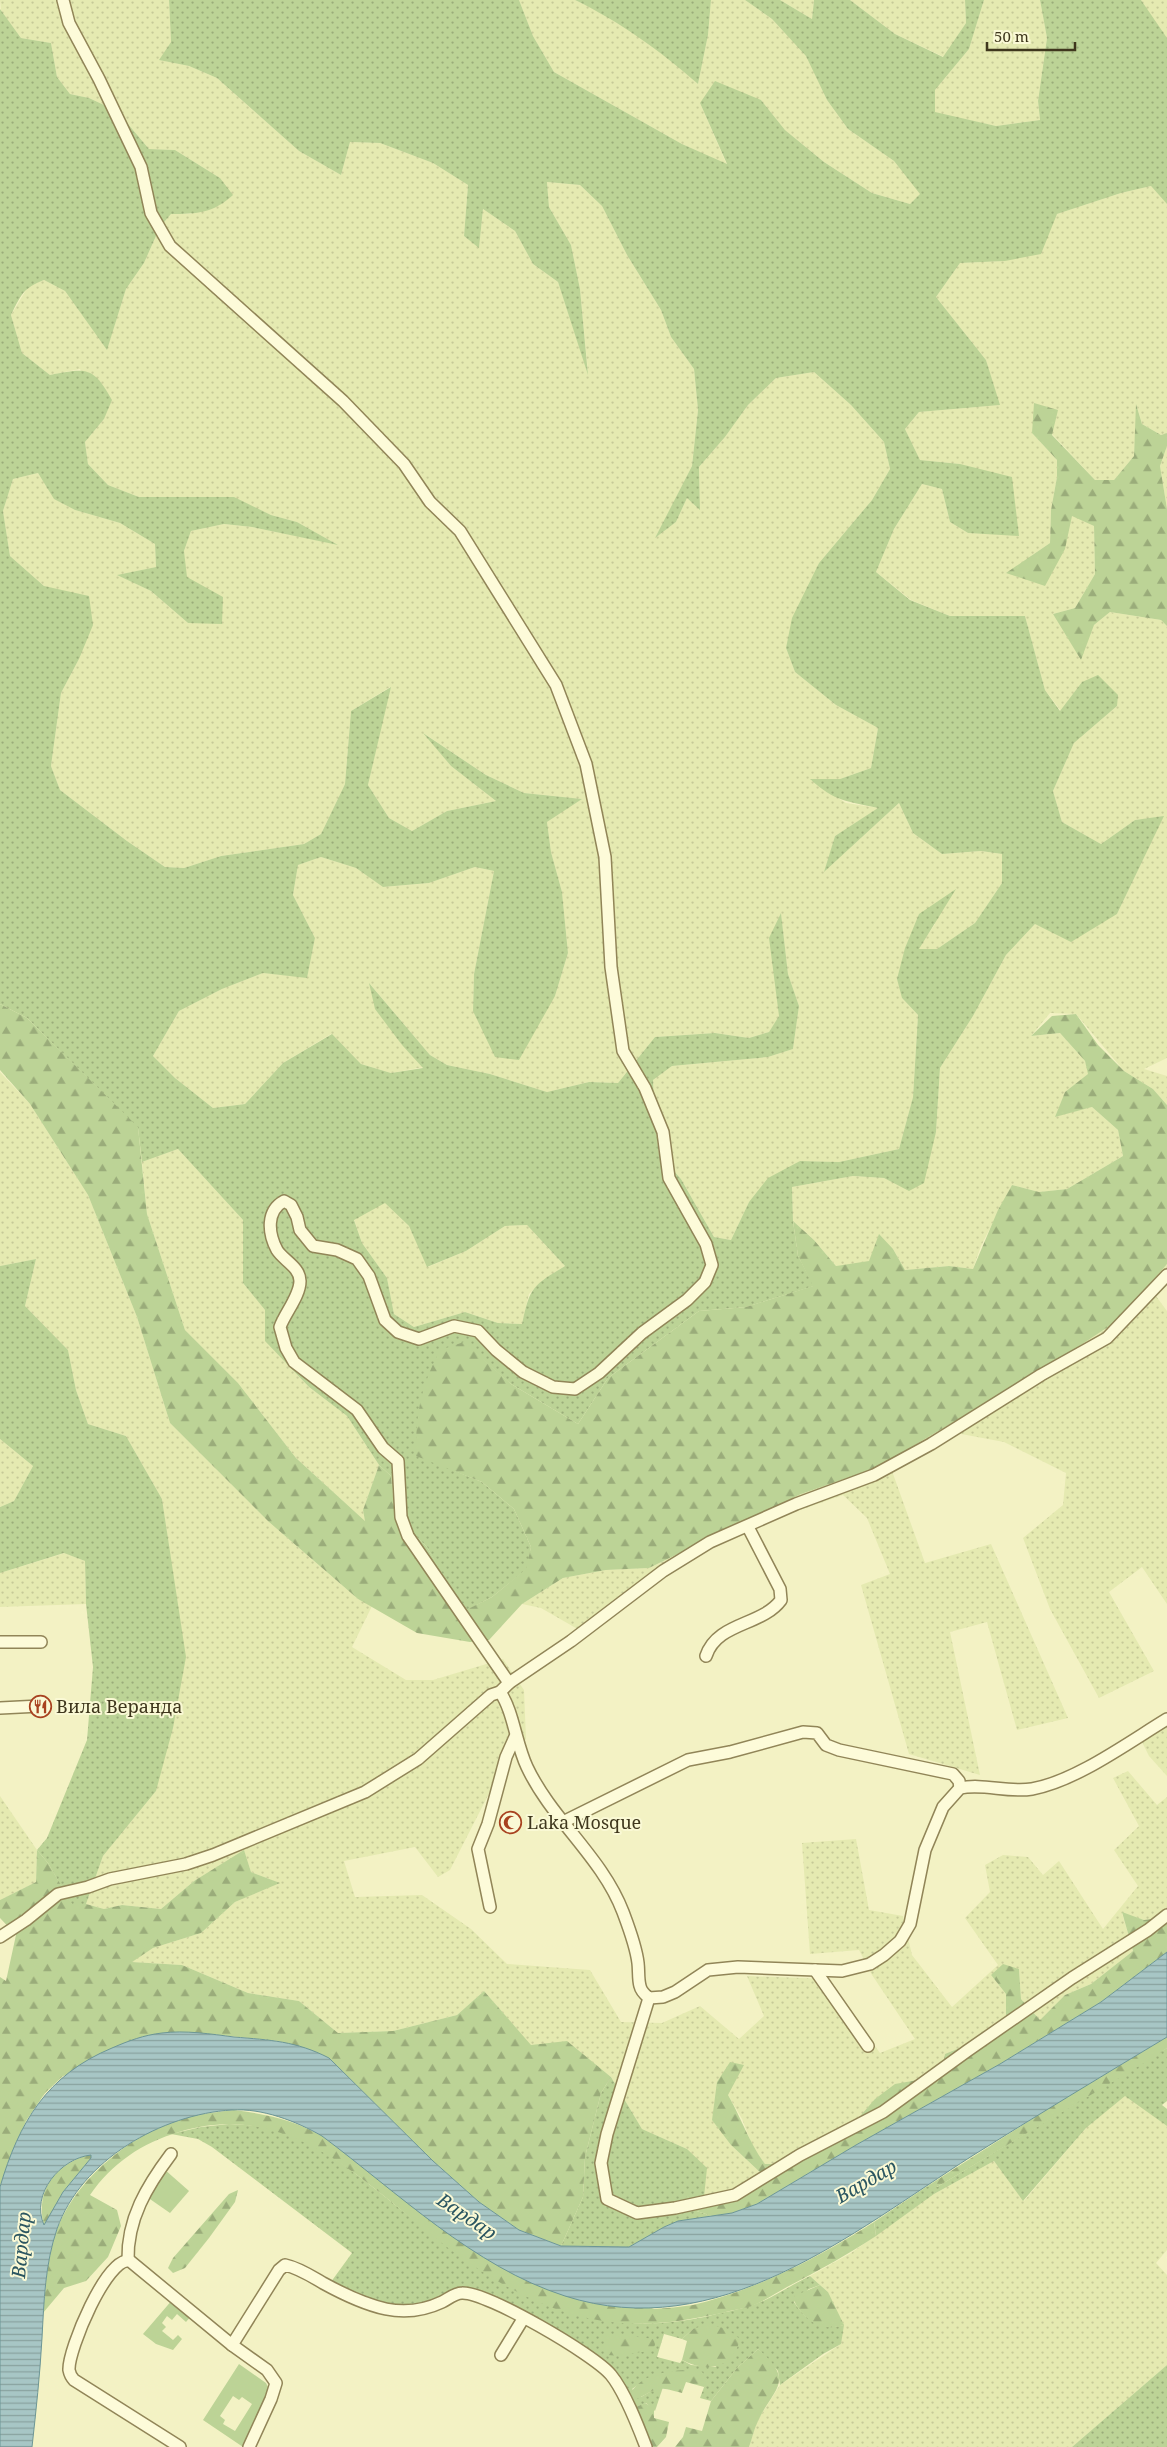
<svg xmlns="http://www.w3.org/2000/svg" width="1167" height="2447" font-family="'Noto Serif',serif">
<defs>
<pattern id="farmland-dots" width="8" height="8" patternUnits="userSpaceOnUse" patternTransform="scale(1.25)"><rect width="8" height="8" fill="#e5eab1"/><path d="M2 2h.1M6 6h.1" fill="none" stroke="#c6c998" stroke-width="1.8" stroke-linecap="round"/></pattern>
<pattern id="grass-dots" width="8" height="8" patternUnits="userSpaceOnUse" patternTransform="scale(1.25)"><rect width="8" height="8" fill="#bcd396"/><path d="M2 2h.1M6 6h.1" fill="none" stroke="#9aac7a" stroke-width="1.8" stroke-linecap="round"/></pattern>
<pattern id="forest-firs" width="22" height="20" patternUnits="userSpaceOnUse" patternTransform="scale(1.25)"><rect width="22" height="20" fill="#bcd396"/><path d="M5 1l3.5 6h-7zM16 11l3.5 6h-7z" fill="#9aac7a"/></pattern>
<pattern id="water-rules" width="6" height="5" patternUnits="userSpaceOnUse" patternTransform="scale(1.25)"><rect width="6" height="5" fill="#a7c6c5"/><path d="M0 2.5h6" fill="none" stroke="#89a29f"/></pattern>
</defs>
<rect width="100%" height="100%" fill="#f3f2c4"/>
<!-- farmland -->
<g fill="url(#farmland-dots)">
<polygon points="0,0 169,0 171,42 160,60 189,66 217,78 299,151 341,175 350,142 380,143 433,163 468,185 464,236 479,247 483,209 515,231 533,264 558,282 588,372 580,289 571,245 549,207 547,182 580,185 602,206 627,255 661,310 671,337 694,369 698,410 692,466 656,537 676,522 687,498 700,509 699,467 725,437 748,405 776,378 814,372 851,405 884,442 890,469 872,500 819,563 786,648 795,672 836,705 878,728 871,768 840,779 811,780 846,803 879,808 835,836 825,871 899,803 913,833 942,854 981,851 1002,854 1002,883 975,923 937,949 918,949 935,924 919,914 902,998 918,1015 913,1097 899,1149 839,1162 800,1161 749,1202 731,1240 714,1237 681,1179 659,1154 655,1123 653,1080 672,1066 768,1057 793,1049 799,1006 788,974 781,914 779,1017 769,1032 749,1038 715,1033 655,1037 618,1083 589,1082 547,1092 490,1074 447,1065 430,1055 370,984 402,1045 424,1067 391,1073 361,1064 331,1034 283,1063 245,1104 213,1108 175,1078 153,1056 179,1011 222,989 263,973 307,977 315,938 293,895 298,865 321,857 356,868 384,887 429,883 475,867 494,871 474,974 473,1011 555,996 568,953 562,892 551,852 547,822 581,799 524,793 486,775 425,734 451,766 496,801 447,811 412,831 389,818 368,785 390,687 351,711 345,784 321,834 304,844 221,856 184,868 165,867 127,841 60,790 51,766 61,693 79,659 44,586 10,556 3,511 13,479 38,473 55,499 75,510 120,523 155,544 156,567 118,575 151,591 188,623 184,551 191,531 224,524 252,527 336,544 297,522 271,515 234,498 139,497 108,485 88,464 85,442 104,419 80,369 50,375 22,353 11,315 29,285 44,280 65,291 107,349 126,289 144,263 160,227 171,214 191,214 220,178 175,150 149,149 117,111 89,98 70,94 57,77 51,43 21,38 1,11"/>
<polygon points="519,0 575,0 613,18 664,54 698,84 708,35 711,0 745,0 772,19 807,56 827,100 848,129 894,161 921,194 910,204 872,193 824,162 785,130 761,100 700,103 727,165 682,144 554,72 533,36"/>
<polygon points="780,0 814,0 812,20 812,19"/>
<polygon points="850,0 965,0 966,23 944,57 895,34"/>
<polygon points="984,0 1040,0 1047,38 1038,101 1040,120 996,126 935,113 935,90 969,49"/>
<polygon points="1141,0 1167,0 1167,38 1152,19"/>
<polygon points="1151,186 1167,203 1167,433 1161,435 1142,424 1137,407 1134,456 1114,480 1095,480 1052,434 1032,433 1057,460 1057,477 1051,510 1050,543 1031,556 1045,585 1072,515 1094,526 1095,574 1075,608 1053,614 1094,625 1110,612 1161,620 1167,626 1167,1058 1144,1069 1167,1076 1167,1105 1153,1089 1124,1071 1076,1014 1050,1013 1031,1036 1060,1033 1085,1061 1089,1074 1065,1092 1056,1116 1092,1107 1118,1130 1123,1156 1067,1189 1039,1192 1012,1185 981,1246 973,1269 949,1266 905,1270 893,1249 869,1263 836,1266 814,1240 793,1221 792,1187 853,1176 884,1178 909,1190 936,1132 940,1068 973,1016 1006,955 1035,924 1117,914 1163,817 1135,820 1101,844 1062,822 1053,791 1074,743 1117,706 1082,682 1061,711 1045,690 1025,616 950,616 911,600 876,572 894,529 922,484 942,489 950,522 968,533 1019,535 960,464 920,460 905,429 919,412 999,405 986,360 936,297 960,263 1005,261 1057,214 1121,193"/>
<polygon points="1167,446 1167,509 1160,466"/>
<polygon points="0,1072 30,1104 88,1195 137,1317 170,1423 269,1522 358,1599 372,1606 352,1647 406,1680 433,1680 503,1659 524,1690 526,1739 502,1768 450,1870 438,1877 415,1847 344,1861 355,1897 422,1895 471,1929 507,1964 590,1970 621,2022 662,2023 700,2006 739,2039 764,2016 747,1976 827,1979 880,2053 915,2039 872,1975 859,1950 810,1954 802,1843 856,1839 869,1910 903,1916 912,1955 952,2007 998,1965 965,1918 990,1892 985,1865 1003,1855 1028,1857 1043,1875 1059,1861 1103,1929 1138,1886 1114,1850 1139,1826 1113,1778 1128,1771 1157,1805 1167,1797 1167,1917 1144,1920 1122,1913 1133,1951 1091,1984 1065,1995 1040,2020 1021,1999 1019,1969 991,1975 1006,1994 1006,2024 942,2076 858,2122 796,2164 765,2164 754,2150 742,2119 728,2095 717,2082 731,2145 763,2175 745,2187 704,2197 687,2149 642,2129 611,2077 567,2042 531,2046 484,1991 457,2015 393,2031 338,2033 299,2001 248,1993 182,1965 131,1962 153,1948 201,1933 235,1902 279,1883 251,1872 244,1851 194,1881 161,1909 122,1905 104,1909 86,1904 103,1856 156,1791 172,1568 162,1499 126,1436 88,1424 76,1390 68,1350 25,1306 36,1259 0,1266"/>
<polygon points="178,1149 243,1220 243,1283 265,1310 266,1341 309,1387 347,1416 379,1465 363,1510 366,1522 296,1458 238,1383 185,1330 147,1214 142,1162"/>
<polygon points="385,1202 409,1226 428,1267 466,1251 505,1226 527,1225 565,1266 543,1280 529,1294 522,1324 498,1323 465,1312 414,1327 394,1314 387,1278 362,1243 354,1219"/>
<polygon points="1167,1264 1167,1280 1153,1292 1167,1311 1167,1604 1142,1567 1109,1592 1154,1671 1099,1698 1050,1609 1023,1538 1063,1505 1066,1473 1004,1442 956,1433 892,1471 925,1563 991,1544 1068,1718 1017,1730 987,1622 950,1632 980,1775 909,1754 861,1585 890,1574 867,1518 843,1495 769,1521 703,1550 581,1631 541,1608 522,1604 563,1578 606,1570 649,1568 801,1494 876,1468 1058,1360"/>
<polygon points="0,1439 33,1466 14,1501 0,1507"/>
<polygon points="65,1553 85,1561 86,1604 0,1607 0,1573"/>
<polygon points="1167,1718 1167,1776 1149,1756 1138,1734"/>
<polygon points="0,1796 37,1850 36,1882 0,1900"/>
<polygon points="1125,2095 1167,2126 1167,2250 1156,2263 1167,2275 1167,2365 1072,2447 749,2447 757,2421 780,2385 841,2344 828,2292 810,2276 851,2253 934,2194 994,2161 1024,2201 1086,2128"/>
</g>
<!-- grass -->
<g fill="url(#grass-dots)" fill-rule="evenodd">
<path d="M169 0H519L533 36 554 72 682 144 727 164 700 103 715 81 761 100 785 130 824 162 872 193 910 204 920 194 894 161 848 129 827 100 806 56 772 19 745 0H780L812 19 814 0H850L895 34 943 57 966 23 965 0H984L969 49 935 90V112L996 126 1040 120 1038 101 1047 38 1040 0H1141L1167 38V204L1151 186 1121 193 1057 214 1041 254 1005 261 960 263 936 297 986 360 1000 405 919 412 905 429 920 460 960 464 1012 477 1019 536 968 533 950 522 942 489 922 484 894 529 876 572 910 600 950 616H1025L1045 690 1060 711 1082 682 1098 675 1118 695 1117 706 1074 743 1053 791 1062 822 1101 844 1135 820 1164 816 1117 914 1071 942 1035 924 1006 955 973 1016 940 1068 936 1132 924 1183 909 1191 884 1178 853 1176 792 1187 793 1221 798 1256 814 1286 746 1307 699 1311 608 1378 578 1424 511 1384 464 1343 455 1471 482 1482 514 1509 531 1547 527 1569 492 1597 463 1612 427 1547 395 1516 391 1476 379 1465 347 1416 309 1387 265 1341V1310L243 1283V1220L178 1149 142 1162 138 1128 27 1018 0 1004V9L21 38 51 43 57 77 70 94 89 98 117 111 149 149 175 150 220 178 233 195C213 213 198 214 171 214L160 227 144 263 126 289 107 350 65 291 44 280C23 288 21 295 11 315L22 353 50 375C87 368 93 366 112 400L104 419 85 442 88 464 108 485 139 497H234L271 515 297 522 338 545 252 527 224 524 191 531 184 551 187 577 223 597 222 624 188 623 151 591 117 575 156 567 155 544 120 523 75 510 54 499 38 473 13 479 3 511 10 556 44 586 89 596 93 625 79 659 61 693 51 766 60 790 127 841 165 867 184 868 221 856 304 844 321 834 345 784 351 711 391 687 368 785 389 818 412 831 447 811 496 801 451 766 423 733 486 775 524 793 582 799 547 822 551 852 562 892 568 953 555 996 519 1060 495 1057 473 1011 474 974 494 871 475 867 429 883 383 887 356 868 321 857 298 865 293 895 315 938 307 978 263 973 222 989 179 1011 153 1056 175 1078 213 1108 245 1104 283 1063 332 1034 361 1064 391 1073 423 1068 402 1045 375 1009 369 983 430 1055 447 1065 490 1074 547 1092 589 1082 618 1083 655 1037 715 1033 749 1038 769 1032 779 1016 769 938 781 913 788 974 799 1006 793 1049 768 1057 672 1066 653 1080 655 1123 659 1154 681 1179 714 1237 731 1240 749 1202 768 1178 800 1161 839 1162 899 1149 913 1097 918 1015 902 998 897 979 905 948 919 914 956 889 919 949H937L975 923 1002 883V854L981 851 942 854 913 833 899 803 824 872 835 836 878 808C847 801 835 802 810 779H840L871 768 878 728 836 705 795 672 786 648 792 618 819 563 872 500 890 469 884 442 851 405 814 372 776 378 748 405 725 437 699 467 700 510 687 498 676 522 655 538 692 466 698 410 694 369 671 337 661 310 627 255 602 206 580 185 547 182 549 207 571 245 580 289 588 375 558 282 533 264 515 231 483 209 479 248 464 236 468 185 433 163 380 143 350 142 341 175 299 151 217 78 189 66 159 60 171 42ZM385 1203 409 1226 427 1267 466 1251 505 1226 527 1225 565 1266C532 1286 530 1287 522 1324L498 1323 465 1312 414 1327 394 1314 387 1278 362 1243 354 1220Z"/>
<path d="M575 0H711L708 35 698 84C659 50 622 23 575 0Z"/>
<polygon points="36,1259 25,1306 68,1350 76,1390 88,1424 126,1436 162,1499 186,1657 173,1728 156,1791 103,1856 86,1904 72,1905 48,1863 37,1850 47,1838 87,1740 93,1667 86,1604 85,1561 64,1553 0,1573 0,1507 14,1501 33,1466 0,1439 0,1266"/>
<polygon points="1167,2048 1167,2101 1162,2105 1167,2109 1167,2126 1125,2096 1086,2128 1023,2201 994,2161 934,2194 876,2236 874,2222 926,2187 937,2187"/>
<polygon points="611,2077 642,2129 687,2149 707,2168 704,2197 681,2206 712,2216 678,2221 664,2227 629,2247 561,2246 583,2197 585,2157 601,2093"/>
<path d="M229 2124C242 2125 255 2125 267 2127 313 2138 353 2171 389 2200 489 2280 574 2346 709 2316 723 2312 739 2310 753 2305 773 2298 791 2285 810 2276L820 2285 809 2289 794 2302C805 2320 822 2331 844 2325L841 2344 823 2354 780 2385 778 2371 758 2349 737 2368 711 2401 700 2398 707 2379 648 2378 632 2389 641 2397 655 2389 663 2387 655 2411 646 2403 634 2408 604 2368 475 2295 406 2311 328 2286 352 2253 212 2147 198 2139 171 2134 201 2127ZM693 2329 716 2367 691 2365 682 2360 680 2363 657 2357 664 2334 682 2339Z"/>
<polygon points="1167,2365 1167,2447 1072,2447"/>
</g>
<!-- forest -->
<g fill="url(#forest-firs)">
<polygon points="1034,403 1058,410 1052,435 1095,480 1114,480 1134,456 1136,404 1142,424 1161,435 1167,433 1167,446 1160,466 1167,509 1167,626 1161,620 1110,612 1094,625 1081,660 1053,614 1075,608 1095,574 1094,526 1072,516 1065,549 1045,586 1006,573 1050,543 1051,510 1057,477 1057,460 1032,433"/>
<path d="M0 1004 27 1018 138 1127 147 1214 185 1330 238 1383 296 1458 365 1521 363 1510 379 1465 391 1476 395 1516 427 1547 464 1611 492 1597 526 1569 531 1547 514 1509 482 1482 416 1456C416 1413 420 1389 440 1350L464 1342 511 1384 578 1424 608 1378 699 1311 746 1307 813 1286 798 1256 793 1221 814 1240 836 1266 869 1261 879 1234 893 1249 905 1270 949 1266 973 1269 998 1210 1012 1185 1039 1192 1067 1189 1123 1156 1118 1130 1092 1107 1055 1117 1065 1092 1088 1074 1085 1061 1060 1033 1031 1036 1052 1016 1076 1014 1098 1045 1124 1071 1153 1089 1167 1105V1264L1120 1319 1058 1360 876 1468 801 1494 649 1568 606 1570 563 1578 522 1604 489 1640 470 1642 417 1633 358 1599 269 1522 170 1423 137 1317 88 1195 30 1104 0 1070Z"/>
<polygon points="37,1850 48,1863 72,1904 86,1904 104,1909 122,1905 161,1909 194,1881 244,1850 251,1872 280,1883 235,1902 201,1933 153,1948 132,1962 182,1965 248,1993 299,2001 338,2033 393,2031 457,2015 484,1991 531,2045 567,2041 611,2077 601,2093 585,2157 583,2197 561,2246 519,2230 479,2202 433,2161 329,2058 278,2041 209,2034 63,2076 45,2093 26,2121 0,2187 0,1977 6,1981 16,1935 0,1918 0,1900 36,1882"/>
<path d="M1122 1912 1144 1920 1167 1917V1952L1101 2002 1000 2064 856 2145 757 2204 732 2213 712 2216 681 2206 687 2196C715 2197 740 2190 763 2175L731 2145 712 2120 717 2082 730 2062 744 2065 728 2095C741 2117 749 2143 765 2164H796L855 2122 875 2099 895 2084 941 2076 945 2054 987 2037 1006 2024V1994L991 1975 1003 1964 1019 1969 1021 1999 1040 2020 1065 1995 1091 1984 1133 1951Z"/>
<polygon points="1167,2037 1167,2048 1154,2057 937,2187 926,2187 1060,2101"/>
<path d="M234 2110C266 2114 294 2120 322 2136L421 2212 654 2309C667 2308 680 2307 693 2305 754 2291 822 2256 874 2222L876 2236C847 2255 818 2271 787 2287 776 2293 764 2301 752 2306 742 2309 732 2310 722 2313 679 2322 647 2327 603 2321 551 2314 499 2285 458 2255 373 2194 297 2096 179 2132 142 2143 112 2163 90 2195L117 2210 121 2226 108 2257 86 2281 64 2288 43 2313C46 2285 47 2254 58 2227 79 2175 137 2129 192 2116 205 2113 220 2112 234 2110Z"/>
<path d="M91 2154V2158L63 2192 45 2226C42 2220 42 2216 42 2210 41 2181 64 2161 91 2154Z"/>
<polygon points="238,2190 235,2202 209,2238 185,2268 173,2273 168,2268 173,2258 229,2194"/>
<path d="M820 2285 828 2292 844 2325C826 2330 816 2327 803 2314 798 2308 794 2304 794 2296Z"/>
<path d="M708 2324 727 2329 740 2339C733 2369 707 2373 682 2360L687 2341 682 2339 693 2329Z"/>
<path d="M614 2334 654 2339 655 2345 651 2351C636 2352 622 2357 607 2355L604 2348V2337Z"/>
<path d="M758 2349C796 2382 774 2387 758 2421 754 2429 752 2439 749 2447H675L683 2437 686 2427 702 2431 711 2401 737 2368Z"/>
<path d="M686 2370 702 2372 707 2379V2384L704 2387 686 2382 682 2393C652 2384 658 2390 632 2401L629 2396C639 2375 665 2371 686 2370Z"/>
<polygon points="645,2403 654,2408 654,2418 669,2422 666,2437 657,2447 648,2447 634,2408"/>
</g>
<!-- garden -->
<g fill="#bcd396" fill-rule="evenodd">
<polygon points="164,2169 189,2191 170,2213 147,2197"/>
<polygon points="173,2299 191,2316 186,2322 177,2314 172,2320 167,2316 162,2323 166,2327 162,2331 173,2340 178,2335 182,2339 173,2350 156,2344 143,2334"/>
<path d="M239 2364 266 2383 269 2389 243 2447 203 2420ZM233 2396 239 2400 242 2397 252 2404 235 2431 223 2424 225 2420 220 2416Z"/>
</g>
<!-- water -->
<path fill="url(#water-rules)" stroke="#6c9696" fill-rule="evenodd" d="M1167 1952V2037C1102 2076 1036 2116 972 2156 850 2234 718 2345 565 2296 474 2267 397 2192 322 2136 296 2121 262 2108 232 2110 162 2114 81 2160 57 2229 45 2264 44 2301 42 2338 40 2374 36 2411 32 2447H0V2187C19 2122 47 2075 112 2048 128 2041 144 2035 162 2033 185 2030 211 2034 234 2037 270 2040 296 2041 329 2058L433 2161 479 2202 519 2230 561 2246 629 2247 664 2227 678 2221 732 2213 757 2204 856 2145 1000 2064 1101 2002ZM91 2155V2158L63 2192 44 2225C30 2194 61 2158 91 2155Z"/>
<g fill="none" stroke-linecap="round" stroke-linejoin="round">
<defs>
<g id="minor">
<path d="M63 0 69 23 99 79 141 167 151 213 170 246 343 401 404 464 430 502 460 531 556 685 586 764 605 857 611 967 623 1051 645 1088 663 1132 669 1178 706 1244 712 1265 705 1282 687 1300 642 1333 599 1373 575 1389 553 1387 523 1372 496 1350 478 1331 454 1326 419 1339 398 1332 385 1320 369 1276 357 1259 337 1250 313 1246 300 1230 297 1217 291 1205 284 1201C266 1211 268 1233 277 1250 283 1260 300 1267 300 1281 300 1296 285 1313 280 1327L286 1348 294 1362 357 1410 383 1448 398 1461 401 1517 408 1536 509 1683"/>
<polyline points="0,1642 41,1642"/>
<path d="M706 1656C717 1622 762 1626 781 1600L780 1589 748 1527"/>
<path d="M500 1692C513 1710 516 1744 527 1767 552 1820 602 1857 623 1912 629 1928 636 1946 638 1963 639 1971 638 1979 640 1986 641 1991 644 1994 649 1998L663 1997 675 1992 708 1970 738 1967 842 1971 870 1964 884 1955 900 1941 910 1924 925 1850 943 1807 960 1788C984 1783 1007 1793 1032 1789 1076 1781 1129 1742 1167 1719"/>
<polyline points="0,1708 40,1706"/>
<polyline points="563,1822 688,1760 730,1752 803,1732 817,1733 826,1745 839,1750 953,1774 959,1781 960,1788"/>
<polyline points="490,1907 478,1849 488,1824 506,1757 515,1737"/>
<polyline points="0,1937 26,1920 58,1894 88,1887 110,1879 186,1864 213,1855 365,1792 418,1759 491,1695 500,1692 509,1683 571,1641 663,1571 710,1542 796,1504 874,1475 931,1444 1041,1375 1107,1338 1167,1275"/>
<polyline points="815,1970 868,2046"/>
<polyline points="649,1998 607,2134 601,2163 607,2199 637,2213 675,2208 735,2195 800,2155 883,2112 967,2051 1072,1978 1148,1930 1167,1915"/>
<path d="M128 2260C127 2219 147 2186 171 2154"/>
<polyline points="501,2355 523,2319"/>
<path d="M180 2447 74 2380C71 2377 70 2375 69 2370 68 2350 107 2256 130 2261L232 2345"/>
<path d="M249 2447 271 2399 276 2383 267 2370 232 2345 279 2270 285 2265C299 2268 311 2276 323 2283 343 2294 363 2304 386 2309 406 2313 423 2311 442 2302 448 2299 455 2293 462 2293 487 2292 595 2355 611 2375 625 2392 638 2426 646 2447"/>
</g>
</defs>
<!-- minor casing -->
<use href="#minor" stroke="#918558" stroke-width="14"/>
<!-- minor -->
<use href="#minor" stroke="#fdfbd9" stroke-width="11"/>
</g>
<!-- icons -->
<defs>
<symbol id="restaurant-ring" viewBox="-11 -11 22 22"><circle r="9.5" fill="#faf9d5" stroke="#a84220" stroke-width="1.5"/><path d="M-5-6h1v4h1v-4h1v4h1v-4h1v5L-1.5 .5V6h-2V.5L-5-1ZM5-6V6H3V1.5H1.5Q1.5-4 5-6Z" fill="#a84220"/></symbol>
<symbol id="mosque-ring" viewBox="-11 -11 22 22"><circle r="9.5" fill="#faf9d5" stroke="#a84220" stroke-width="1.5"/><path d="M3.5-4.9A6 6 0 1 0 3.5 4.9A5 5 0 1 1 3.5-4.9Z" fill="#a84220"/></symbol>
</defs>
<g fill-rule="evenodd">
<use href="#restaurant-ring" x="28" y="1694" width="25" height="25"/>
<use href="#mosque-ring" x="498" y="1810" width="25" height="25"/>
</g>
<g text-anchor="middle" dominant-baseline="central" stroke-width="4" stroke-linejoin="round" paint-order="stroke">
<!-- poi labels -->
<g font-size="18" fill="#3f371d" stroke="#faf9d5" text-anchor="start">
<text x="56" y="1706">Вила Веранда</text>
<text x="527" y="1822">Laka Mosque</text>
</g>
<!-- water labels -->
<g font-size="19" font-style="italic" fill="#2b5661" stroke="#faf9d5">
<text transform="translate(866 2181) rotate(-30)">Вардар</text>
<text transform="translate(467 2216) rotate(34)">Вардар</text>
<text transform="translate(21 2245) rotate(-85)">Вардар</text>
</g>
</g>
<!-- scale -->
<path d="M987 42v8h88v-8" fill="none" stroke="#3f371d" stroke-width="2.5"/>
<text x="994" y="42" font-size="15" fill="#3f371d" stroke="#faf9d5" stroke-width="4" paint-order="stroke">50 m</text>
</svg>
